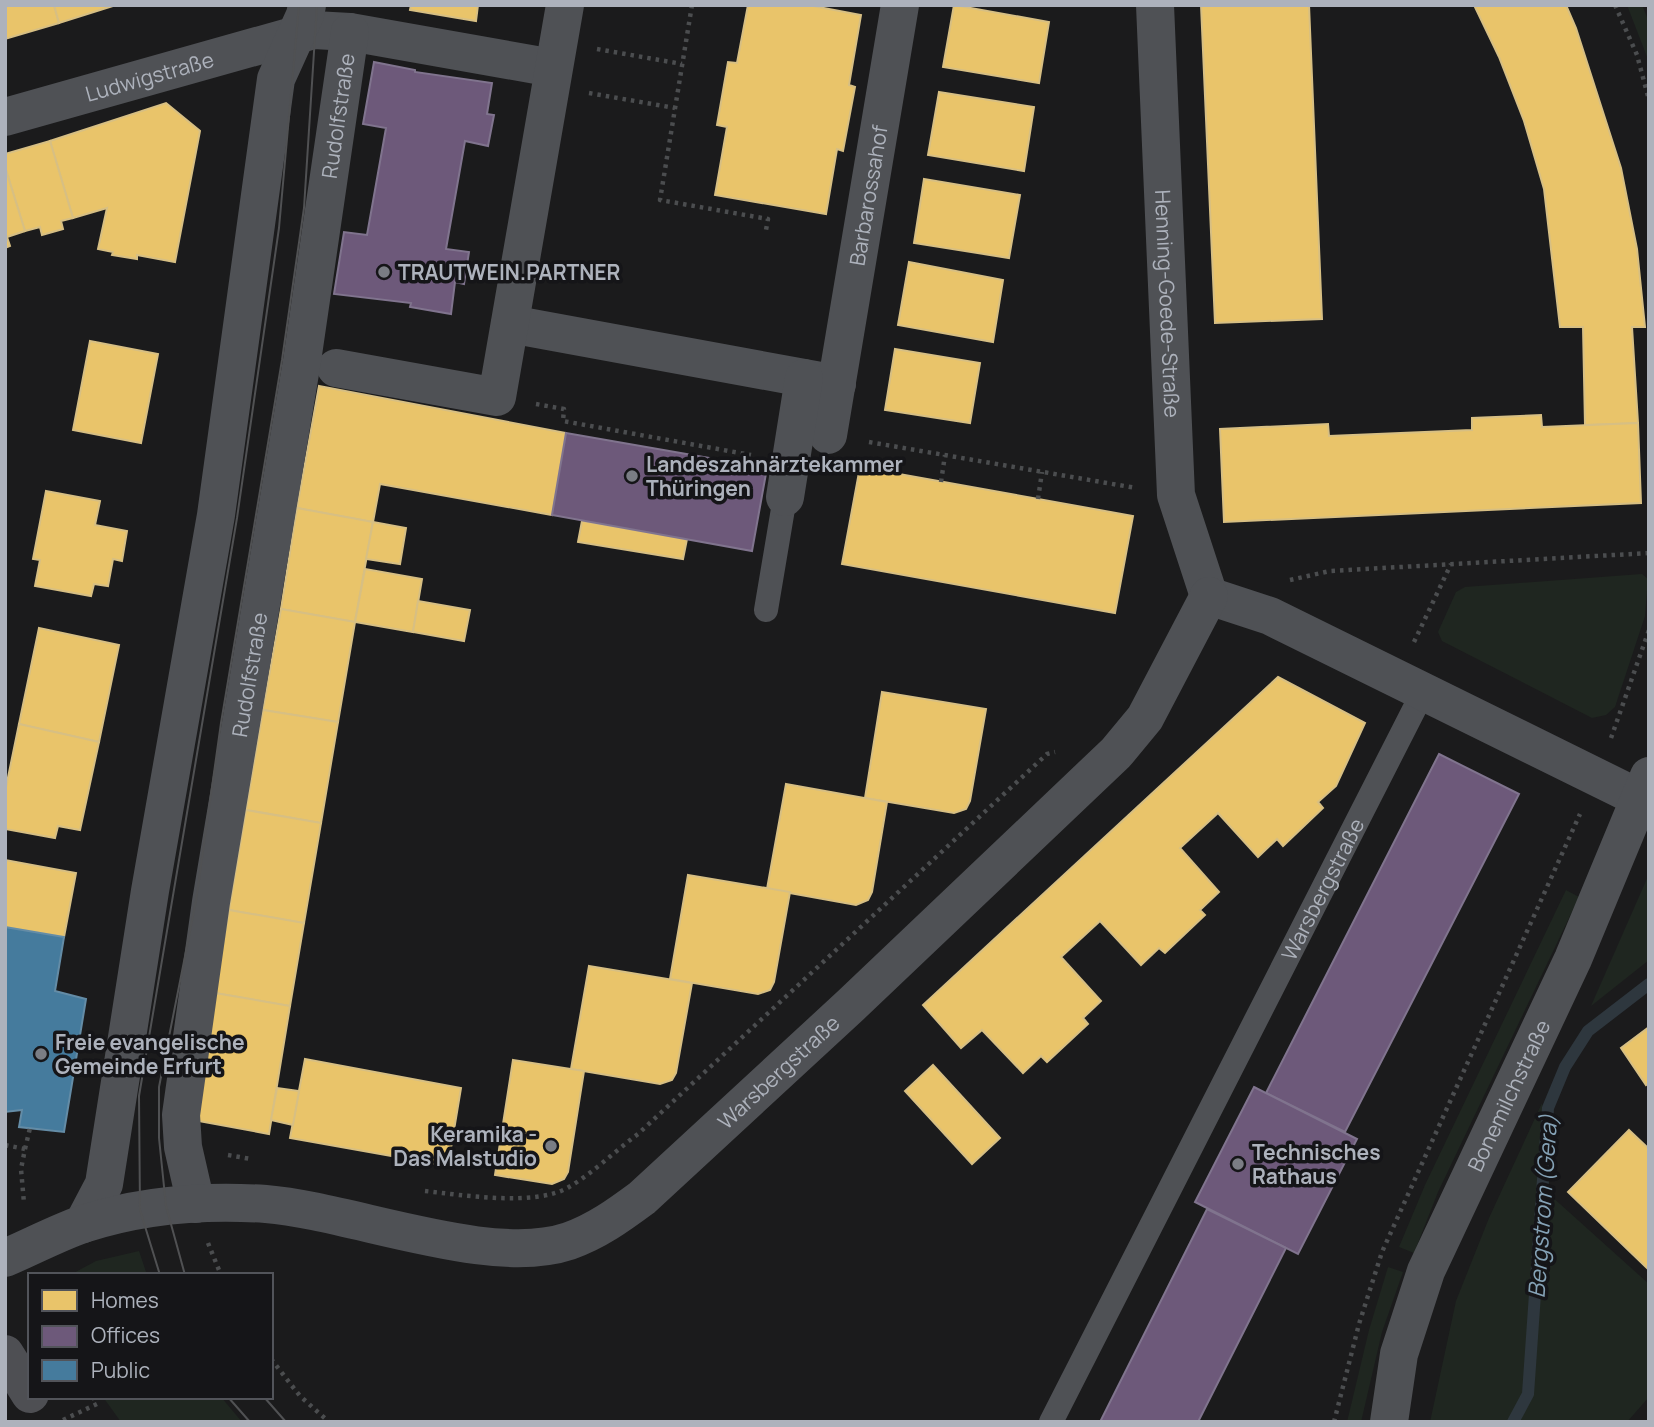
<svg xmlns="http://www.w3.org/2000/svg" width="1654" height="1427" font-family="Manrope,sans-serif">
<rect width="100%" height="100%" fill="#1b1b1c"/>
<!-- green -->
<g fill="#1f2620">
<polygon points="1627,5 1642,5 1649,22 1649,62"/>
<polygon points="1642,574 1648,579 1645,616 1615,707 1606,715 1592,718 1442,641 1438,632 1456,592 1465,587"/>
<polygon points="1649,874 1649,960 1591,1006"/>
<polygon points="1566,890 1579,897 1438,1192 1414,1253 1399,1247 1425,1185"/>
<polygon points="1542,1103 1550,1195 1649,1284 1649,1397 1627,1422 1430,1422 1456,1301 1489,1218"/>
<polygon points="139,1251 147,1275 70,1275 96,1261"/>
<polygon points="1388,1267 1403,1272 1382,1332 1361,1422 1347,1422 1369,1330"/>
<polygon points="103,1397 221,1397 242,1422 121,1422"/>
</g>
<!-- homes -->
<g fill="#e9c46a" stroke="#d7bf83" stroke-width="2">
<polygon points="5,5 54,5 59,23 5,39"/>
<polygon points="54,5 116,5 59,23"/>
<polygon points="411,5 478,5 476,21 410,10"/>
<polygon points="748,5 808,5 861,15 849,85 855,87 843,151 837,149 826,214 715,195 727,127 717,125 728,62 737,63"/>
<polygon points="954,5 1049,22 1039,83 943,67"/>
<polygon points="1201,5 1309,5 1322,319 1215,323"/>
<polygon points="1474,5 1566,5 1576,28 1621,168 1637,249 1645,327 1632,327 1638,423 1585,425 1583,327 1560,327 1544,189 1524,121 1499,57"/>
<polygon points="939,92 1034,107 1024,171 928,155"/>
<polygon points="166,103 200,131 175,262 137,255 137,259 112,255 113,252 98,249 107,208 73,218 50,141"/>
<polygon points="50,141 73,218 61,221 63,229 42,235 40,227 25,231 5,167 5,154"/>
<polygon points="5,167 25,231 7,237 10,246 5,248"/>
<polygon points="924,179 1020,195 1009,258 914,243"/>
<polygon points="909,262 1003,280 993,342 898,325"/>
<polygon points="90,341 158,354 141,443 73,430"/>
<polygon points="895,349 980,363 970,423 885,410"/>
<polygon points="319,386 566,433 552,515 380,484 373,522 297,508"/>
<polygon points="1541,415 1542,427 1638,423 1641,503 1224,522 1220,429 1328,424 1329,436 1472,430 1472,418"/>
<polygon points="860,467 1133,516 1115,613 842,564"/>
<polygon points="46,491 100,501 95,525 127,531 122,561 113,559 108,586 94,584 91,596 35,586 40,560 33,559"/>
<polygon points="297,508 373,522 355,622 281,609"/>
<polygon points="582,521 687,539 683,559 578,542"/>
<polygon points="373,522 406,528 400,564 366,559"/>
<polygon points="365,569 422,579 413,632 355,622"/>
<polygon points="418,601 470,610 464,641 413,632"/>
<polygon points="281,609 355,622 338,722 263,710"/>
<polygon points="39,628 119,645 99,742 19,724"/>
<polygon points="1278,677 1365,723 1336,786 1318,802 1323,808 1283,846 1277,839 1258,857 1218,813 1180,848 1219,892 1200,910 1205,915 1165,953 1159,948 1141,965 1100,921 1061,957 1101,1001 1083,1018 1088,1024 1047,1062 1041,1056 1023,1073 982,1030 961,1048 923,1005"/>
<polygon points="882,692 986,709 970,801 966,809 954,813 865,798"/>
<polygon points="263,710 338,722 321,823 246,810"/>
<polygon points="19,724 99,742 80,830 58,826 55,838 5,829 5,792"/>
<polygon points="786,784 887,802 872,892 868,900 856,905 767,889"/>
<polygon points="246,810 321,823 304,923 229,910"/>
<polygon points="5,860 76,873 64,937 5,927"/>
<polygon points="688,875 790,892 774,982 770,990 758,994 670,979"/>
<polygon points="229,910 304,923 290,1006 215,993"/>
<polygon points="589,966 692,983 676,1073 672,1080 660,1084 571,1069"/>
<polygon points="215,993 290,1006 269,1134 193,1120"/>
<polygon points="1649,1027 1649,1083 1646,1085 1621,1048"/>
<polygon points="305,1059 461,1088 448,1166 290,1138"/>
<polygon points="513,1060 584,1071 568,1172 564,1179 552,1184 495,1175"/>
<polygon points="933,1065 1000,1138 972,1164 905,1091"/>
<polygon points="277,1088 299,1091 293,1125 271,1120"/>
<polygon points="1629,1130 1649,1149 1649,1270 1568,1192"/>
</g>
<!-- offices -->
<g fill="#6d597a" stroke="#80748e" stroke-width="2">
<polygon points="374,62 415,70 415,72 492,83 487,114 494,115 488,146 465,141 446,249 469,252 464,284 455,282 451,314 410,307 411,303 334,294 344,232 367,235 386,128 363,124"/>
<polygon points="566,433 767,468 752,551 552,515"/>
<polygon points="1439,754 1519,794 1345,1132 1266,1093"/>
<polygon points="1254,1087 1357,1139 1298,1254 1195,1202"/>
<polygon points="1207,1209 1286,1248 1198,1422 1100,1422"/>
</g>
<!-- public -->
<polygon fill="#457b9d" stroke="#648ca6" stroke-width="2" points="5,927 64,937 55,991 86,999 64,1132 19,1127 22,1110 5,1112"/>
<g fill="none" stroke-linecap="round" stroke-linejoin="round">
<!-- stream -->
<polyline stroke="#2e373e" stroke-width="12" points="1513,1422 1528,1394 1548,1108 1565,1067 1588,1031 1649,984"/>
<!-- path -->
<g stroke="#4b4d4f" stroke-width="4.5" stroke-dasharray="3.5 5" stroke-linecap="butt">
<polyline points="692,5 660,200 768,219 766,230"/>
<polyline points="1615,5 1637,55 1649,100"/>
<polyline points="597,49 682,64"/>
<polyline points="589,93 675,108"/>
<polyline points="536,404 564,409 563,421 751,455"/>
<polyline points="869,442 1136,488"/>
<polyline points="941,482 945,455"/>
<polyline points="1038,499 1042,472"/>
<polyline points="1290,580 1330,571 1649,553"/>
<polyline points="1414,642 1451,564"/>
<polyline points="1611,738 1649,630"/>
<polyline points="5,1145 25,1149 21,1169 24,1203"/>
<polyline points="25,1149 30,1128"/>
<polyline points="228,1155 251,1159"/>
<path d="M425 1191C462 1195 536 1207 569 1187 593 1173 615 1151 638 1134L1047 754 1055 752"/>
<polyline points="208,1243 221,1275"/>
<polyline points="271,1359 300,1396 329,1422"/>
<polyline points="63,1420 97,1404 93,1397"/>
<polyline points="1334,1422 1359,1324 1382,1252 1580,814"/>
</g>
<!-- lane -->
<g stroke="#4f5155" stroke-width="24">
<polyline points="766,610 785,497"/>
<path id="s1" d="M1051 1422 1422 694"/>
</g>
<!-- street -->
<g stroke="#4f5155" stroke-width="38">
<path id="s2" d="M1155 5 1176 495 1209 596"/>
<path id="s3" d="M5 117 314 30 350 32 553 68"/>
<polyline points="510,324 837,384"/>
<polyline points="336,368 497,397 565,5"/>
<path id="s4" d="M828 435 900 5"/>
<polyline points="785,497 804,378"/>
<polyline points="1209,596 1270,616 1641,799"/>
<path id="s5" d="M196 1204 183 1147 181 1115 211 902 302 361 350 32"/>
<polyline points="83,1224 104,1184 150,891 216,515 276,79 305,15 307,5"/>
<path id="s6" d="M5 1258C31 1247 57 1233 83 1224 141 1205 206 1200 266 1204 351 1211 490 1268 569 1241 597 1231 619 1215 642 1198L851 1005 1116 753 1145 718 1209 596"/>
<path id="s7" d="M1389 1422 1399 1354 1426 1271 1573 959 1649 776"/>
</g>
<!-- secondary -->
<polyline stroke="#4e4f53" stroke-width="38" points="5,1354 30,1394"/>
<!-- tram -->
<g stroke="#505153" stroke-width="2">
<polyline points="160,1275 140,1210 139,1096 237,518 279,228 299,5"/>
<polyline points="185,1275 166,1206 159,1138 159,1087 196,901 221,723 282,360 304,208 317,5"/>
<polyline points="228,1397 250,1422"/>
<polyline points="264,1397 286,1422"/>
</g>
</g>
<!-- markers -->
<g fill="#7a7d84" stroke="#151518" stroke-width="2.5">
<circle cx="384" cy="272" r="7"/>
<circle cx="632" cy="476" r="7"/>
<circle cx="41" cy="1054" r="7"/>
<circle cx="551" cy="1146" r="7"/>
<circle cx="1238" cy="1164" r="7"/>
</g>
<g text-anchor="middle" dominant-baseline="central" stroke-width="7" stroke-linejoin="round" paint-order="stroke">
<!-- street labels -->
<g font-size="21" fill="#adb2bc" stroke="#151518">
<text stroke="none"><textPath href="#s3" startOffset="150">Ludwigstraße</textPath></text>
<text stroke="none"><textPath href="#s5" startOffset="1102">Rudolfstraße</textPath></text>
<text stroke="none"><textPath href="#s4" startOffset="243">Barbarossahof</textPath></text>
<text stroke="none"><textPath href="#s2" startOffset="299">Henning-Goede-Straße</textPath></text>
<text stroke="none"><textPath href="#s5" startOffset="536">Rudolfstraße</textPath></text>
<text stroke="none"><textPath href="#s1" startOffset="598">Warsbergstraße</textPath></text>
<text stroke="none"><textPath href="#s6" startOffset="849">Warsbergstraße</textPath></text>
<text stroke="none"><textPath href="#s7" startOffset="350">Bonemilchstraße</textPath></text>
</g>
<!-- poi labels -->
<g font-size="21" font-weight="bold" fill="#adb2bc" stroke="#151518" text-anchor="start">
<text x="398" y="272">TRAUTWEIN.PARTNER</text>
<text x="646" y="464">Landeszahnärztekammer<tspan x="646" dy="24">Thüringen</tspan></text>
<text x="55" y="1042">Freie evangelische<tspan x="55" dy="24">Gemeinde Erfurt</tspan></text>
<text x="537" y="1134" text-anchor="end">Keramika -<tspan x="537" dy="24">Das Malstudio</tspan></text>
<text x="1252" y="1152">Technisches<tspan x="1252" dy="24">Rathaus</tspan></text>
</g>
<!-- water labels -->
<g font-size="23" font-style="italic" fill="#85a2b6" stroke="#151518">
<text transform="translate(1542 1206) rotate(-86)">Bergstrom (Gera)</text>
</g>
</g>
<!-- border -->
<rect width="1654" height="1427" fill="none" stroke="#adb2bc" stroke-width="14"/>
<!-- legend -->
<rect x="28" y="1273" width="245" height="126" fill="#151518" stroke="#52545a" stroke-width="2"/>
<rect x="42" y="1290" width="35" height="21" fill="#e9c46a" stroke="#52545a" stroke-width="2"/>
<text x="91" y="1308" font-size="21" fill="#adb2bc">Homes</text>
<rect x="42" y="1326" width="35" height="21" fill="#6d597a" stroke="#52545a" stroke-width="2"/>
<text x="91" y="1343" font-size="21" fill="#adb2bc">Offices</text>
<rect x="42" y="1360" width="35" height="21" fill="#457b9d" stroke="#52545a" stroke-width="2"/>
<text x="91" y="1378" font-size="21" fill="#adb2bc">Public</text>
</svg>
